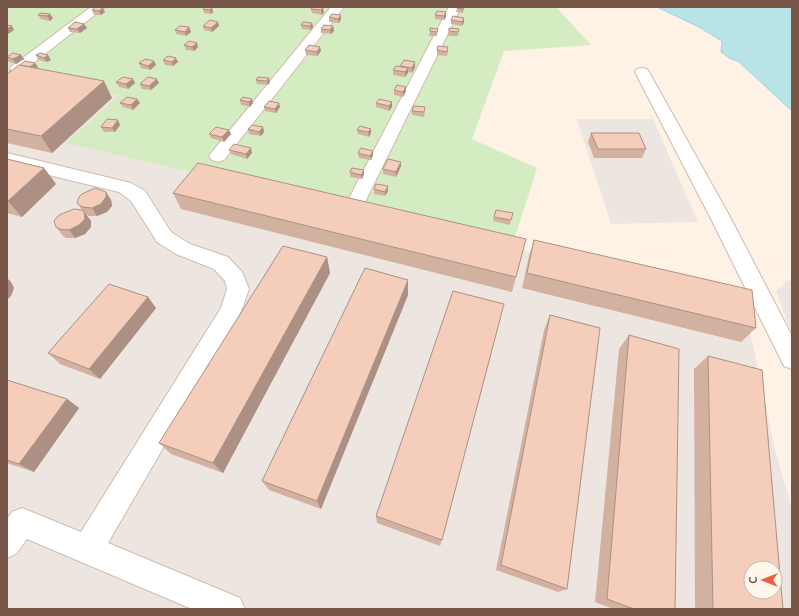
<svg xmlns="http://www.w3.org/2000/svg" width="799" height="616" font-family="'Nunito Sans',sans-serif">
<rect width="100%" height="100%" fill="#fdf2e5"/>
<!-- industrial -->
<g fill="#ede5df" fill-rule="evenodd">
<path d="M7 73 121 95 67 143 744 302 775 450 792 509V609H7ZM751 568H775V592H751Z"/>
<polygon points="577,119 653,119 698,222 611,224"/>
<polygon points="792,277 792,335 776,291"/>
</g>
<!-- green -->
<polygon fill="#d5ecc2" points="7,7 556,7 591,45 504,51 472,139 537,168 512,247 66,143 120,95 7,73"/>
<!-- water -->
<polygon fill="#b8e4e8" stroke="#9ed4da" points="657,7 792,7 792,111 738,61 731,59 721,52 722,41 699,27"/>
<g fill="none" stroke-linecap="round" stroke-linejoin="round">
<defs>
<g id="minor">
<polygon points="91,7 105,7 22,72 17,73 12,72 10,69 12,66"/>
<polygon points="331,7 344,7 224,160 218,162 212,160 209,156 212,152"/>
<polygon points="449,7 461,7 365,202 363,207 356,209 349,207 347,202"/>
<polygon points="642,68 647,69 649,72 729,215 792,336 792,369 784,366 709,215 635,72 637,69"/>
<polygon points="7,153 131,183 145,191 171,232 190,244 228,257 242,272 249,289 239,317 108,543 240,598 245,609 192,609 27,539 17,553 7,558 7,519 12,512 22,508 81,532 221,308 227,289 225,281 214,269 176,254 157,242 131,201 119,192 7,165"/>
</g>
</defs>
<!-- minor casing -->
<use href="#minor" stroke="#d1bbac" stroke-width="2"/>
<!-- minor -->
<use href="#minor" fill="#fff" fill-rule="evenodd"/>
</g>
<!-- wall -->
<g fill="#d2b1a1">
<polygon points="228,7 238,7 236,8"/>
<polygon points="313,7 324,12 322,15 312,13 311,9"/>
<polygon points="464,7 464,10 463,13 456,12 457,8"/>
<polygon points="103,8 105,12 101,15 94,15 92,10"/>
<polygon points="212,8 213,12 211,14 204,13 203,9"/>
<polygon points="446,12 446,17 444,20 435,19 435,15"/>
<polygon points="50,14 53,18 50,21 41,19 38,15"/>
<polygon points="329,17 341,19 339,23 329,22"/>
<polygon points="451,20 464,22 462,26 451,24"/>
<polygon points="218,22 219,26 212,32 204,30 203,26"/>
<polygon points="312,23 313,27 311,30 302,29 301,25"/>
<polygon points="84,24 87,28 80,33 70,32 68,28"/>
<polygon points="333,26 334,31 331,34 321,33 321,29"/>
<polygon points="449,28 459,29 458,36 448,36"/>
<polygon points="438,29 437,36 429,36 430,31"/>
<polygon points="175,30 191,32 186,36 176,34"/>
<polygon points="184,45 198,47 194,51 186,50"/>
<polygon points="320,47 321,51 317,56 306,55 305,50"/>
<polygon points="437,50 448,51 447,56 437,55"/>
<polygon points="21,55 24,59 16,64 9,62 7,58 7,57"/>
<polygon points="36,55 51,60 47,62 38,60"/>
<polygon points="163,60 178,62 173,66 165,65"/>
<polygon points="154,61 156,65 150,70 141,68 139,63"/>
<polygon points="400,66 415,67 412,73 408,72 405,77 393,75 393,70 400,67"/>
<polygon points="38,67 36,69 112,98 52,153 7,143 7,74"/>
<polygon points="258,77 270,82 268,85 257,84 256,80"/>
<polygon points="133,79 135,83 128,89 119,87 116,82"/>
<polygon points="159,83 151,90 142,89 140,84"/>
<polygon points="406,87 406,91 403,97 394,95 394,90"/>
<polygon points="137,99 140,103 133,110 123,107 120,103"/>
<polygon points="240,100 253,103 250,107 241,105"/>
<polygon points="376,103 392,107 389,111 376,107"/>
<polygon points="264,107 280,107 276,113 265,111"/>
<polygon points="412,111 425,112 424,117 412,115"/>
<polygon points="120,125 115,132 104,132 101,127"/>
<polygon points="263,127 264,132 261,136 249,134 248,129"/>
<polygon points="357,130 371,133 369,137 358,134"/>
<polygon points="591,133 646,149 642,158 594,158 588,142"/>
<polygon points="209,134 231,134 224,142 211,138"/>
<polygon points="251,148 252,153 247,159 231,154 229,150"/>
<polygon points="358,153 373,155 371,160 359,158"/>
<polygon points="7,159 44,168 56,184 22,217 7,213"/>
<polygon points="401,162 401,166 396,177 383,174 383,169"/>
<polygon points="350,172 364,174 362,179 350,177"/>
<polygon points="388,186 388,191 385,196 374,194 374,189"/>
<polygon points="106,192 111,200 112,206 107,212 97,216 88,216 85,213 91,221 91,227 85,234 75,238 66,238 63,236 56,227 83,211 77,203"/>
<polygon points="173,193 516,277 512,292 181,209"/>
<polygon points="496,210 511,220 510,225 493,221"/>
<polygon points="534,240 756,328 741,342 522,288 529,256"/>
<polygon points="327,257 330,273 223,473 171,454 159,443"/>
<polygon points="408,280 408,295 321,509 269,490 262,481"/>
<polygon points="148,297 156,308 100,379 60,364 48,353"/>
<polygon points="550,315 567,589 558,592 496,570 544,330"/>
<polygon points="629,335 675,609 613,609 595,602 619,349"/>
<polygon points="708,356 783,609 695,609 694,369"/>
<polygon points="7,380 67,399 79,408 34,472 7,463"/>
<polygon points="376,516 442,540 440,546 377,523"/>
</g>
<!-- shaded-wall -->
<g fill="#ab9083">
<polygon points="323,7 324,12 322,15 321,10"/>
<polygon points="103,8 105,12 101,15 99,11"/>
<polygon points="212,8 213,12 211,14 210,10"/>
<polygon points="446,12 446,17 444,20 444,16"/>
<polygon points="50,14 53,18 50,21 47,16"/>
<polygon points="341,15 341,19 339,23 338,19"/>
<polygon points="464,18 464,22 462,26 462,22"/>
<polygon points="218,22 219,26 212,32 211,28"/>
<polygon points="312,23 313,27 311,30 310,26"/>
<polygon points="84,24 87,28 80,33 77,29"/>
<polygon points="12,26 14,30 7,35 7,29"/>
<polygon points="333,26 334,31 331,34 330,30"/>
<polygon points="189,27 191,32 186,36 185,32"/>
<polygon points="197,43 198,47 194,51 192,47"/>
<polygon points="320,47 321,51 317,56 317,52"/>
<polygon points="21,55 24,59 16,64 13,59"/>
<polygon points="48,55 51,60 47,62 44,58"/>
<polygon points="176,58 178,62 173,66 172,62"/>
<polygon points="154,61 156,65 150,70 148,66"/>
<polygon points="415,62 415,67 412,73 412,68"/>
<polygon points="35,63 38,67 32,72 30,67"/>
<polygon points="408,68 408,73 405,77 405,72"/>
<polygon points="269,78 270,82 268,85 267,81"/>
<polygon points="133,79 135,83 128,89 126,84"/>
<polygon points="157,79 159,83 151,90 149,86"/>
<polygon points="104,81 112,98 52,153 41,136"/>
<polygon points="406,87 406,91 403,97 403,92"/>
<polygon points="137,99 140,103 133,110 131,105"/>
<polygon points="252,99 253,103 250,107 249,102"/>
<polygon points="392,102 392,107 389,111 389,106"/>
<polygon points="279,103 280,107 276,113 275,109"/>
<polygon points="118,120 120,125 115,132 112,128"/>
<polygon points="263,127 264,132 261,136 259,132"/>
<polygon points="371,129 371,133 369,137 368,132"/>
<polygon points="229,130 231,134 224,142 222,137"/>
<polygon points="251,148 252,153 247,159 246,154"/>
<polygon points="373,151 373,155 371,160 370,156"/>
<polygon points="401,162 401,166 396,177 396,172"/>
<polygon points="44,168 56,184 22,217 8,201"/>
<polygon points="364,170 364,174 362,179 361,175"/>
<polygon points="388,186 388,191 385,196 385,192"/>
<polygon points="106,192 111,200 112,206 107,212 97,216 92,208"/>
<polygon points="84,212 91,221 91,227 85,234 75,238 69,230"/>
<polygon points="327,257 330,273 223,473 213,463"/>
<polygon points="7,278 11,282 14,288 11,296 7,300"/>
<polygon points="408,280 408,295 321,509 317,501"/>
<polygon points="148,297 156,308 100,379 89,369"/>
<polygon points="67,399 79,408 34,472 19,464"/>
</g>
<!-- building -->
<g fill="#f4cebb" stroke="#ab9083" fill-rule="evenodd">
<polygon points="96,7 103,8 99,11 92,10"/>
<polygon points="205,7 212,8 210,10 203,9"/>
<polygon points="313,7 323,7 321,10 311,9"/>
<polygon points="457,7 464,7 463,9 457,8"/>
<polygon points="437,11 446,12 444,16 435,15"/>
<polygon points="41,13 50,14 47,16 38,15"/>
<polygon points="332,14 341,15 338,19 329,17"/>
<polygon points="453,16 464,18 462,22 451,20"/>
<polygon points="210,20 218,22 211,28 203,26"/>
<polygon points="75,22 84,24 77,29 68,28"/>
<polygon points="303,22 312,23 310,26 301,25"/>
<polygon points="7,25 12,26 7,29"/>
<polygon points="324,25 333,26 330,30 321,29"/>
<polygon points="180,26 189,27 185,32 175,30"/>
<polygon points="430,28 438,29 437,32 430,31"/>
<polygon points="449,28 459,29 458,32 449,31"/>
<polygon points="189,41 197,43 192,47 184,45"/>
<polygon points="309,45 320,47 317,52 305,50"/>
<polygon points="438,46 448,47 447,52 437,50"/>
<polygon points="13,53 21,55 13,59 7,57"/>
<polygon points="40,53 48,55 44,58 36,55"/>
<polygon points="168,56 176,58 172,62 163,60"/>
<polygon points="145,59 154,61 148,66 139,63"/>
<polygon points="404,60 415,62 412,68 400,66"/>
<polygon points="25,61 35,63 30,67 20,65"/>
<polygon points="19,65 104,81 41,136 7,129 7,74"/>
<polygon points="396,66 408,68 405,72 393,70"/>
<polygon points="123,77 133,79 126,84 116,82"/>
<polygon points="148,77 157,79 149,86 140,84"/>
<polygon points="258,77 269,78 267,81 256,80"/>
<polygon points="397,85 406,87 403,92 394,90"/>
<polygon points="127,97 137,99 131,105 120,103"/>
<polygon points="243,97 252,99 249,102 240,100"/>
<polygon points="379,99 392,102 389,106 376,103"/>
<polygon points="269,101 279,103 275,109 264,107"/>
<polygon points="414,106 425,107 424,112 412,111"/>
<polygon points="107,119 118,120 112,128 101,127"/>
<polygon points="252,125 263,127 259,132 248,129"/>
<polygon points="360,126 371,129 368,132 357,130"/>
<polygon points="216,127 229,130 222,137 209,134"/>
<polygon points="591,133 639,133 646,149 598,149"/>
<polygon points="234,144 251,148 246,154 229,150"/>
<polygon points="361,148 373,151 370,156 358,153"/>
<polygon points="7,159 44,168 8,201 7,200"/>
<polygon points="388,159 401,162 396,172 383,169"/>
<polygon points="198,163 526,239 516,277 173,193"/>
<polygon points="352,168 364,170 361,175 350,172"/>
<polygon points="376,184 388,186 385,192 374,189"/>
<polygon points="95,188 106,192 106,197 101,204 92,208 82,207 77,203 79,197 82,194"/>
<polygon points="74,209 82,210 84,212 85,219 79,225 69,230 59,229 56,227 54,221 59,215"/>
<polygon points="496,210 513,213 511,220 494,217"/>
<polygon points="534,240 752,290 756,328 527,273"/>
<polygon points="283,246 327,257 213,463 159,443"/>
<polygon points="365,268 408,280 317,501 262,481"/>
<polygon points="109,284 148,297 89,369 48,353"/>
<polygon points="453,291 504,304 442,540 376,516"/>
<polygon points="550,315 600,328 567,589 501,565"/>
<polygon points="629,335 679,349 675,609 634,609 607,599"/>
<path d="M708 356 762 370 783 609H713ZM751 568H775V592H751Z"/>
<polygon points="7,380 67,399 19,464 7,460"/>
</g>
<!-- border -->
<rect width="799" height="616" fill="none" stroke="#775648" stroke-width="16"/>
<!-- north arrow -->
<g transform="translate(763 580) rotate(270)"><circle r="19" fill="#fff6ec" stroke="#c9b6aa"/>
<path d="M0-3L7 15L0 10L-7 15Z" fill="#ed6044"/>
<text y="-6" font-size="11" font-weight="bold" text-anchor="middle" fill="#775648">С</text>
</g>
</svg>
